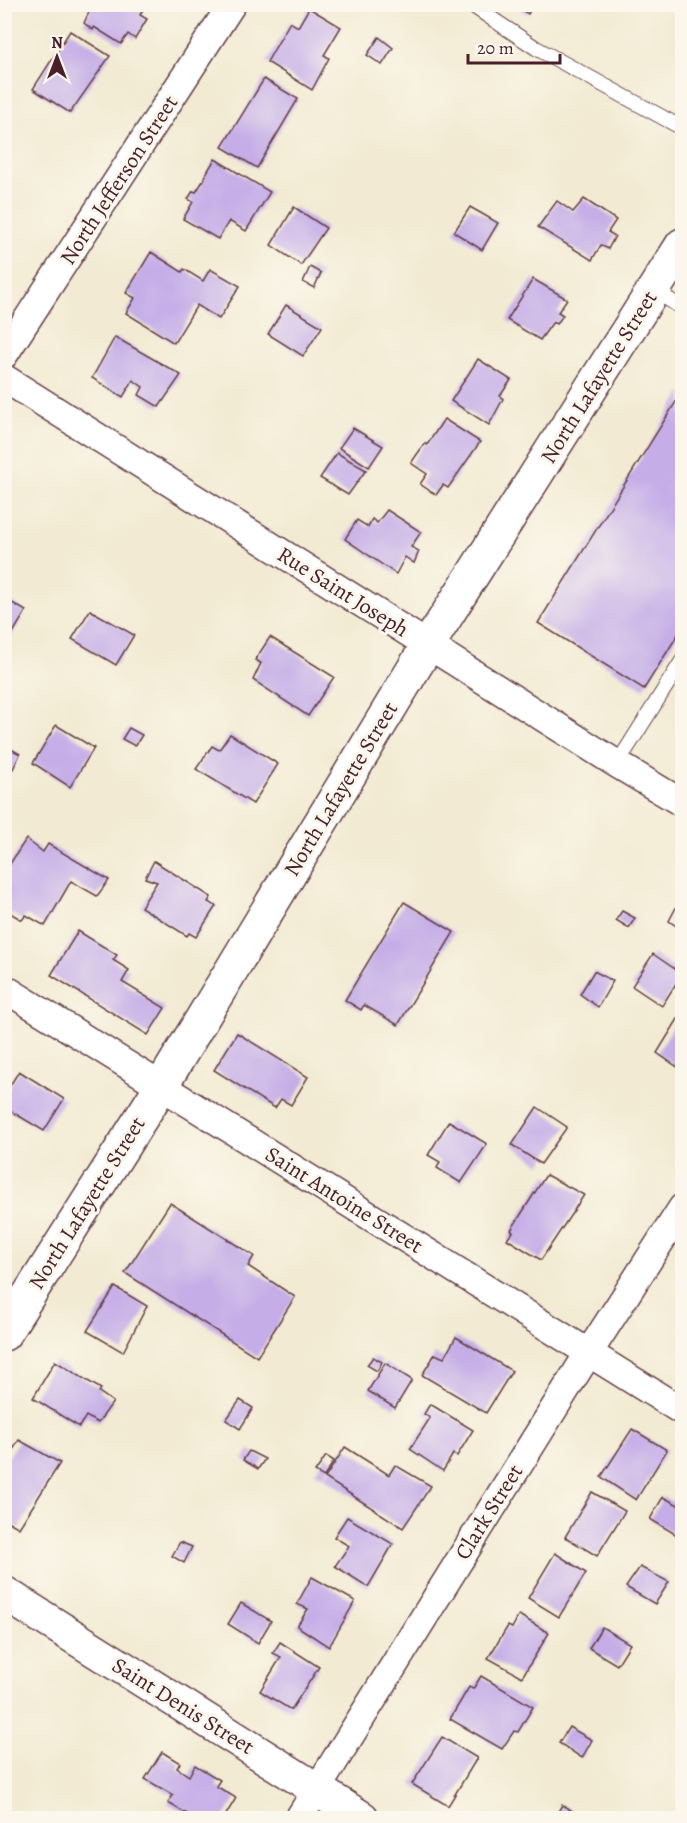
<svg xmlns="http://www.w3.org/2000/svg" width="687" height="1823" font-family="Alegreya,serif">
<rect width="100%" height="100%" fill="#fbf7ec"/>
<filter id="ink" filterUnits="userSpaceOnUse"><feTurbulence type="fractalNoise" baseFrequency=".0167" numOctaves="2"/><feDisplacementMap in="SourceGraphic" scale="12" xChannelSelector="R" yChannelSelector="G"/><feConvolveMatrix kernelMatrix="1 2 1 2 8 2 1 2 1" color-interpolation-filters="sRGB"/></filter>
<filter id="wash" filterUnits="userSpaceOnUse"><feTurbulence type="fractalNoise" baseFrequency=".008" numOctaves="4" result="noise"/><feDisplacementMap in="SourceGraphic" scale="24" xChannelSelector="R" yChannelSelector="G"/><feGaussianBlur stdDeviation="1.35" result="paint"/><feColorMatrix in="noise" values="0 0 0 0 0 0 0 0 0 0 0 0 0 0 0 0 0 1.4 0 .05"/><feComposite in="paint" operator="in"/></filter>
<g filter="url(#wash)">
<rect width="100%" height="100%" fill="#f2ead2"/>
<g id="blocks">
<!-- building -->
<g fill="#c5ade7">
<polygon points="83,4 146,4 140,15 147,19 135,39 128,34 121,44 94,27 93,30 84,23 90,10"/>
<polygon points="512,4 534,4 528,14"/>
<polygon points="309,8 341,27 324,55 329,58 312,90 267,62 290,22 298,27"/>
<polygon points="70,31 110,56 70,113 33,89"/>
<polygon points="379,37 393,48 382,65 367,55"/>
<polygon points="264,79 298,99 257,168 222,147"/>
<polygon points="215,159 270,192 246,231 229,221 218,239 183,219 193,202 188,199 193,191 196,192 205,178 204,177"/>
<polygon points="584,199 616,220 608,232 615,236 608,249 601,245 592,260 538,227 557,201 573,212"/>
<polygon points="294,207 326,228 301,265 271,245"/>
<polygon points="470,207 498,223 482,250 454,232"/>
<polygon points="151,252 182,272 184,269 203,281 210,269 240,286 219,319 197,305 174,343 126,313 135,298 126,293"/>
<polygon points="310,267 321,273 314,288 303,282"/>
<polygon points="533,279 567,299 558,312 563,315 557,324 553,322 540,340 507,320"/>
<polygon points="286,305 322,327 303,356 268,334"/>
<polygon points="115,337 181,375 159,407 139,395 143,387 133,380 123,397 92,378"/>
<polygon points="478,359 511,380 500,396 503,399 489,425 451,401"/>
<polygon points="682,392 682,628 644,689 538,623"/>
<polygon points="444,419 480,442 448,488 443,485 436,495 420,484 427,474 411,463 425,443 427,445"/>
<polygon points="353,428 383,446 369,467 339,448"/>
<polygon points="337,453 366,470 348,495 320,478"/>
<polygon points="387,510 421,532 411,547 419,551 414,563 405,557 396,574 345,539 357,520 368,527 372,519 377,523"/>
<polygon points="4,598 26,611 4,648"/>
<polygon points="90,610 134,635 116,665 72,639"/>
<polygon points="270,637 334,677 308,716 253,680 261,663 255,660"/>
<polygon points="56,725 94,748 70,787 33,763"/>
<polygon points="129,728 142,735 135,746 122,739"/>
<polygon points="230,734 278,764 253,804 196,769 212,746 219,750"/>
<polygon points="4,745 20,754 13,769 4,764"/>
<polygon points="26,839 43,852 48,844 109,880 97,896 71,881 45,926 26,915 22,920 5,910 9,903 4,900 4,873"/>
<polygon points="154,861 211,897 208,902 216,906 196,937 189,933 187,936 141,907 157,882 145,878"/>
<polygon points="682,896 682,930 669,921"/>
<polygon points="404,902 454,932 398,1025 364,1005 361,1010 345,1000"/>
<polygon points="622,911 635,918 629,928 616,920"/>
<polygon points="78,931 117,955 113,960 129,970 122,982 165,1008 148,1035 51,975"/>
<polygon points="653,954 682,974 662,1006 632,986"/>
<polygon points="594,971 613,981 598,1007 580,994"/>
<polygon points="681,1014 682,1015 682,1070 657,1053"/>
<polygon points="237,1033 308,1077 291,1105 281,1099 275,1108 214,1070"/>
<polygon points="19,1071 64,1099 44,1131 4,1107 4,1095"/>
<polygon points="537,1107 567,1127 541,1164 512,1145"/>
<polygon points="449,1121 487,1144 461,1183 437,1168 440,1162 428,1155"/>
<polygon points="546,1175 584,1195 541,1260 507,1239 513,1232 511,1230"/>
<polygon points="170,1203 254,1256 248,1266 295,1297 257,1357 125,1273"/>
<polygon points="115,1287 147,1306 123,1352 87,1331"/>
<polygon points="456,1337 512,1371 486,1413 422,1375 435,1354 444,1358"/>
<polygon points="373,1357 382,1362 377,1371 367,1365"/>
<polygon points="55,1361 101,1389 99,1392 113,1402 98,1423 86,1416 79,1427 33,1398"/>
<polygon points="385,1363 412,1380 395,1408 368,1391"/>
<polygon points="240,1400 253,1408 240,1429 226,1420"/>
<polygon points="430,1404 473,1430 457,1456 453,1454 443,1471 410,1449 430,1418 424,1414"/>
<polygon points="632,1429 667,1450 636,1500 601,1477"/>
<polygon points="19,1440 60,1463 19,1528 9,1522 4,1529 4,1464"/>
<polygon points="345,1447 389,1475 395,1465 431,1486 403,1528 325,1478"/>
<polygon points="249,1451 265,1459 258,1469 243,1460"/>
<polygon points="326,1456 334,1461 324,1477 315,1472"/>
<polygon points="592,1492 625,1511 597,1556 565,1537"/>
<polygon points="663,1497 682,1507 682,1532 680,1537 650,1519"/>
<polygon points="347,1517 393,1544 368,1587 335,1566 349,1546 334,1537"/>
<polygon points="180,1542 192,1547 184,1563 172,1556"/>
<polygon points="555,1553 586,1573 559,1617 528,1598"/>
<polygon points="640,1567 669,1582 655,1604 626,1587"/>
<polygon points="312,1577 355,1601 329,1647 297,1626 308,1609 297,1604"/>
<polygon points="241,1603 271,1621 258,1643 228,1624"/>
<polygon points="519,1615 549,1633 522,1677 488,1658 508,1626 512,1628"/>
<polygon points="602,1627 630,1644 617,1665 589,1648"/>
<polygon points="280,1642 319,1667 291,1710 260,1691 281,1657 273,1653"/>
<polygon points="481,1676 533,1707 518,1732 514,1731 502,1749 450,1719 469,1687 473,1689"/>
<polygon points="569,1727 592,1740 582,1758 559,1743"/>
<polygon points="442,1737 477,1758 448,1806 412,1784"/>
<polygon points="162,1752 180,1763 177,1768 189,1776 195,1765 220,1780 216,1786 236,1798 224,1818 194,1818 168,1803 173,1795 145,1779"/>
<polygon points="562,1805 585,1818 554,1818"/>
</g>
</g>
</g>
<g filter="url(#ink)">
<use href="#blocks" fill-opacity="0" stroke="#633d44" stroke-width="1.5"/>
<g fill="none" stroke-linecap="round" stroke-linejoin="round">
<defs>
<g id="service">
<polyline points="470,4 536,48 682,128"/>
<polyline points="654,290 682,308"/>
<polyline points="617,764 682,661"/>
</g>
<g id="minor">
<polyline points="4,355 232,4"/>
<polyline points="4,378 617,764 682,803"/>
<polyline points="4,988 682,1411"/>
<polyline points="299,1818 588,1354 682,1208"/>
</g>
<g id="tertiary">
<polyline points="4,1334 162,1085 428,645 682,245"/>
<polyline points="4,1593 362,1818"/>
</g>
</defs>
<!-- service casing -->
<use href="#service" stroke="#633d44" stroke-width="16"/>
<!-- minor casing -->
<use href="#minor" stroke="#633d44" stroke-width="30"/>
<!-- tertiary casing -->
<use href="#tertiary" stroke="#633d44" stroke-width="36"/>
<!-- service -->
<use href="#service" stroke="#fff" stroke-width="14"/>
<!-- minor -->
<use href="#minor" stroke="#fff" stroke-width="27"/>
<!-- tertiary -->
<use href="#tertiary" stroke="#fff" stroke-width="33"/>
</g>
</g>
<g text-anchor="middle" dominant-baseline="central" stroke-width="6" stroke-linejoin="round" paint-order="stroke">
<!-- street labels -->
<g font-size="22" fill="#4a1f2b" stroke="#fbf7ec">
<text transform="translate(119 180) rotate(-57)">North Jefferson Street</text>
<text transform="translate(599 377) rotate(-58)">North Lafayette Street</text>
<text transform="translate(343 592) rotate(32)">Rue Saint Joseph</text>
<text transform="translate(341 789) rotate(-59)">North Lafayette Street</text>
<text transform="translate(344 1200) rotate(32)">Saint Antoine Street</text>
<text transform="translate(87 1203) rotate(-58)">North Lafayette Street</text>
<text transform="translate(489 1512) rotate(-58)">Clark Street</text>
<text transform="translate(183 1706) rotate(32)">Saint Denis Street</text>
</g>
</g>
<!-- margin -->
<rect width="687" height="1823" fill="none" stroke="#fbf7ec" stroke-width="24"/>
<!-- north arrow -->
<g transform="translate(57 57)" stroke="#fbf7ec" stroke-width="4.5" paint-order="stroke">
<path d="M0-4.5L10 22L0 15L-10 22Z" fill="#4a1f2b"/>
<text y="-9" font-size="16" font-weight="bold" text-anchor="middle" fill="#4a1f2b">N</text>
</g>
<!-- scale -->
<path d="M468 54v9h92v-9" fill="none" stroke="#4a1f2b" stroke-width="3"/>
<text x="477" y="54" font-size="18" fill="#4a1f2b" stroke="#fbf7ec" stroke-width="4.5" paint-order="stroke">20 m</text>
</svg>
